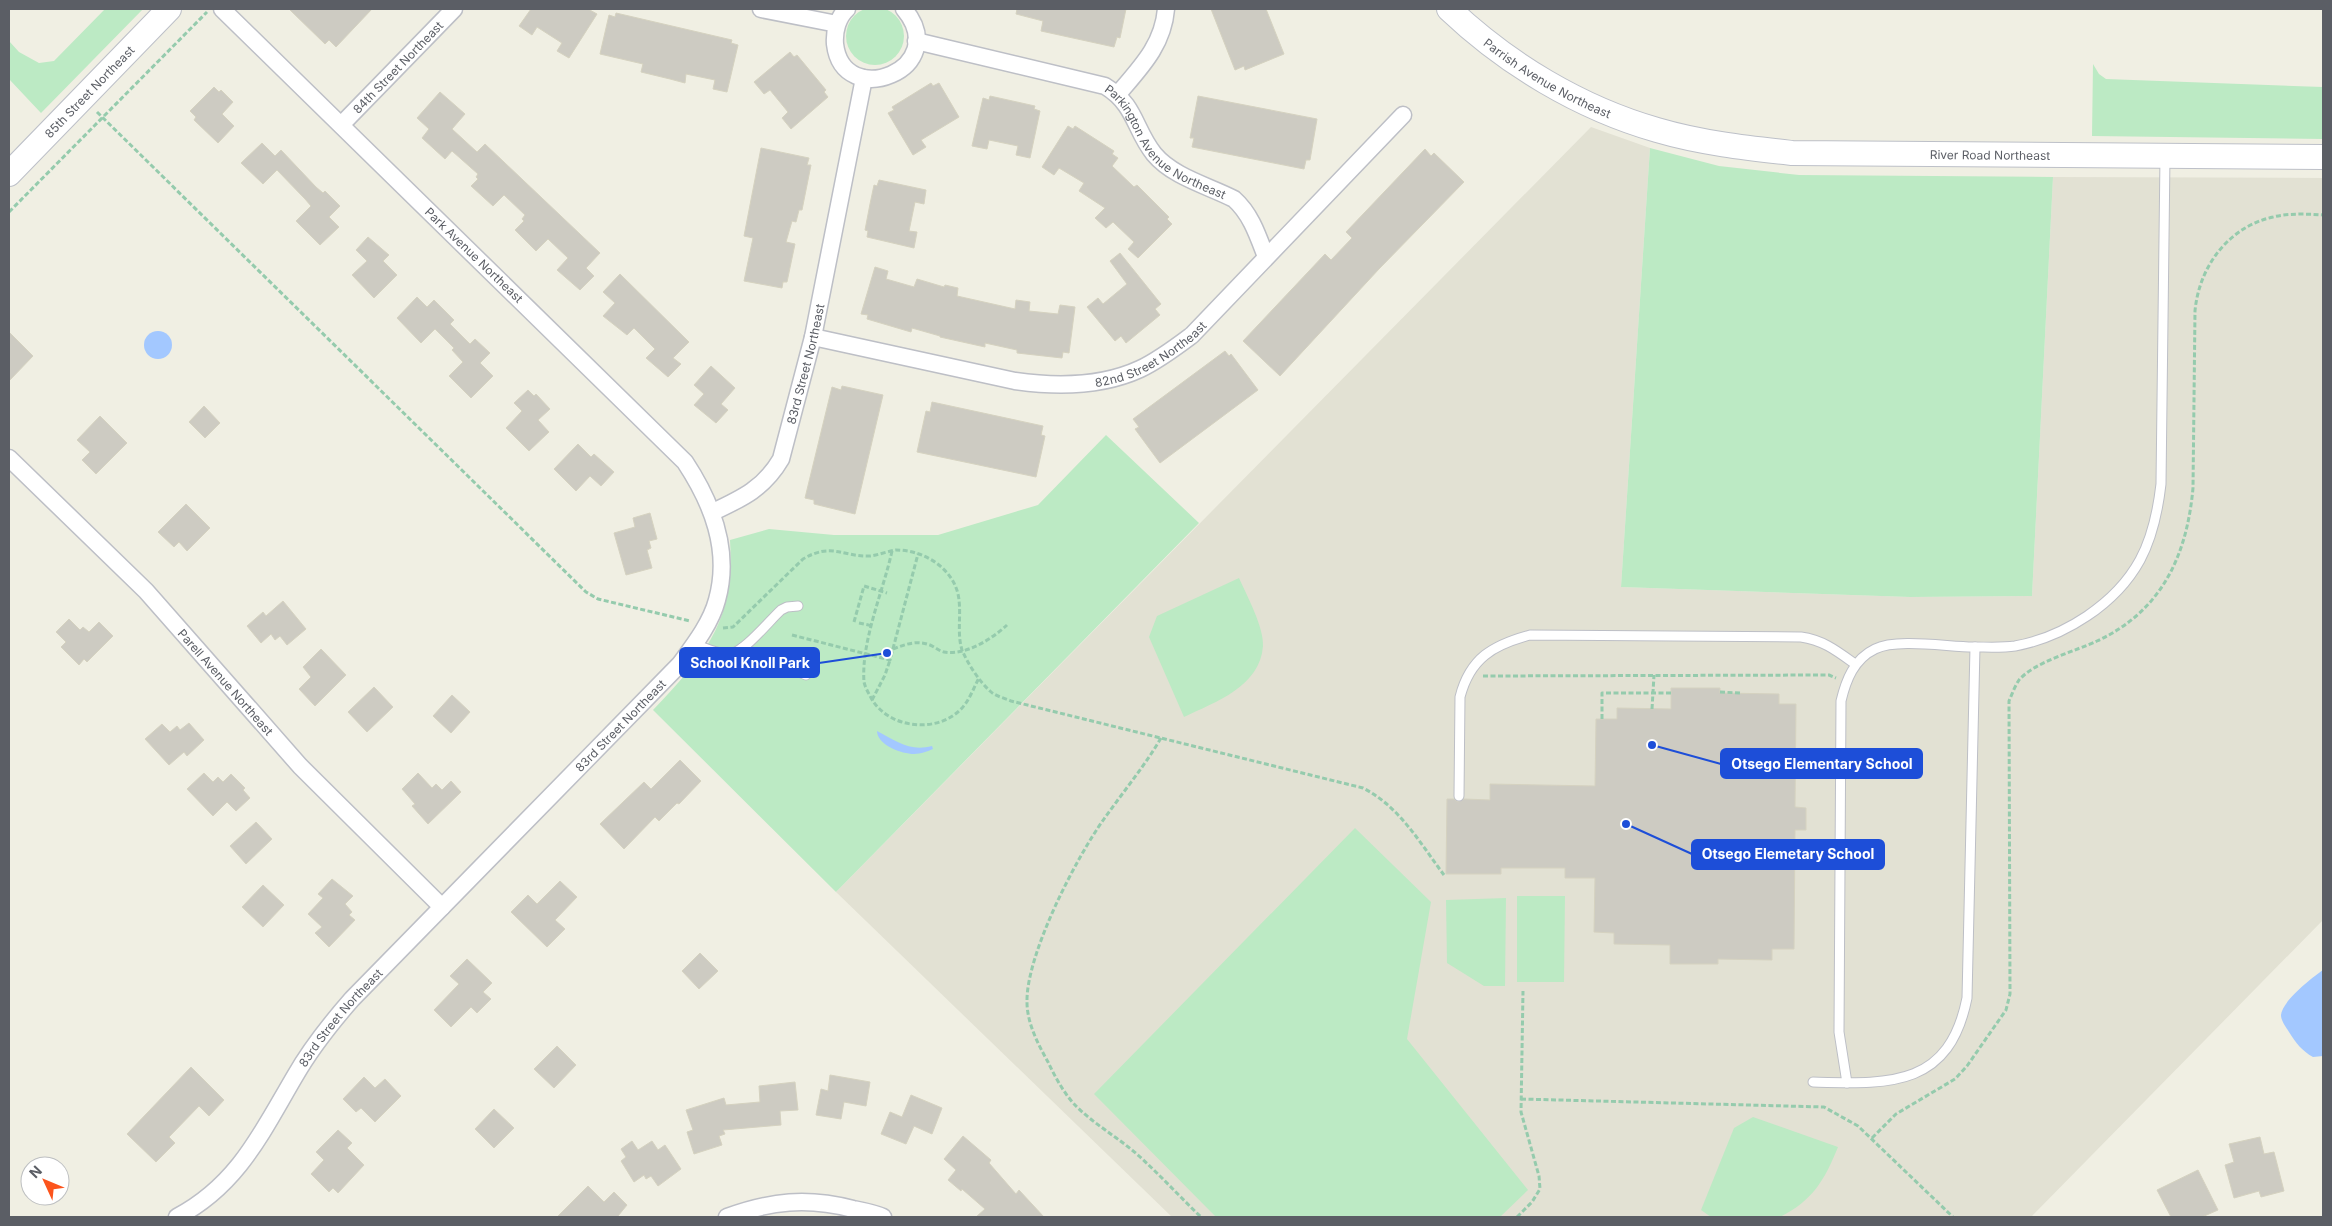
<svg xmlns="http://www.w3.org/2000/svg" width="2332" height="1226" font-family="Inter,sans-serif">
<rect width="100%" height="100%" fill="#f0efe3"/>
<!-- education -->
<polygon fill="#e2e1d3" points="1591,127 1650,148 1621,587 1910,597 2032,596 2053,177 2323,178 2323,920 2031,1217 1172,1217 836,892"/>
<!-- green -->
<g fill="#bceac4">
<circle cx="875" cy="36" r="29"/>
<polygon points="105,9 143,9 41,113 9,79 9,41 19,52 39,63 54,61"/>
<polygon points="2093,64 2099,74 2106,79 2323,87 2323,139 2092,136"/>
<polygon points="1650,148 1719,166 1799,175 2053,177 2032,596 1910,597 1621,587"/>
<path d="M1106 435 1199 523 836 892 653 710C707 653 735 621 730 540L769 529 834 535H938L1038 505Z"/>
<path d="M1239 578C1247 596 1264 627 1263 646 1260 687 1215 702 1184 717L1149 637 1157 616Z"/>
<polygon points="1355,828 1431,902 1407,1039 1528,1190 1500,1217 1216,1217 1094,1094"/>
<polygon points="1517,896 1565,896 1564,982 1517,982"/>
<polygon points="1506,898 1505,986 1484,986 1447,963 1446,900"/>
<path d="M1753 1117 1838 1147C1824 1181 1813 1200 1780 1217H1711L1701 1210 1734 1128Z"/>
</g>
<!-- water -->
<g fill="#a3c8ff">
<circle cx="158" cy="345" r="14"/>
<path d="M877 731C896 741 910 752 932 746L933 749C928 751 921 754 914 754 902 754 877 745 877 731Z"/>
<path d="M2323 970V1056L2313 1057C2302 1051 2296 1043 2289 1032 2286 1027 2281 1021 2281 1015 2282 1001 2313 977 2323 970Z"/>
</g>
<!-- building -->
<g fill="#cdcbc2" stroke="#d5d2c0">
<polygon points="289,9 372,9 336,47 329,40 325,44"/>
<polygon points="531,9 588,9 597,14 569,58 557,51 562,43 537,27 532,35 519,26"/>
<polygon points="1017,9 1126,9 1120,38 1117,37 1114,47 1041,31 1043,21 1016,14"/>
<polygon points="1211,9 1266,9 1284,54 1245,70 1244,66 1235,70"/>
<polygon points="616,13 732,40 731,43 738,45 727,92 713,89 715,80 686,74 685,83 670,79 641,72 643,64 600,54 609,15 615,17"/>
<polygon points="790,52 794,57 797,55 826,90 824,92 828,97 791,129 782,118 788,112 770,90 764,94 754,82"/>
<polygon points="931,83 933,86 939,83 959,117 921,140 926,147 913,155 888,113 894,110 892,107"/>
<polygon points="214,87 219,92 221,90 233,102 222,114 234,126 218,143 194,120 196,117 190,111"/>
<polygon points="440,92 465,114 452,129 477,152 485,144 600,253 586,268 594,276 580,290 557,270 568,258 548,239 536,251 515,230 524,221 522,219 525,215 504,195 493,206 471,186 478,179 476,177 478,174 452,151 445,159 422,138 429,129 417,118"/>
<polygon points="990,96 1035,106 1034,109 1040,111 1030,158 1016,155 1018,146 989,140 987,149 972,146 983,98 989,100"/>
<polygon points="1198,96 1317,119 1310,160 1306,160 1304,169 1192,147 1194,138 1190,138"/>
<polygon points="1068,126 1073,129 1075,126 1114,151 1112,154 1118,158 1112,166 1134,187 1137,185 1169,217 1167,219 1172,224 1138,258 1128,249 1134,242 1113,222 1106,228 1095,218 1105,208 1079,191 1084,183 1059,168 1054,175 1042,167"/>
<polygon points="262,143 275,156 281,150 316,187 323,193 325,191 340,206 329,217 339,227 320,245 296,221 311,206 305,199 277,170 263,184 241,163"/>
<polygon points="761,148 809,158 807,165 811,165 802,210 799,210 796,222 792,221 786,242 795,244 787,282 783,282 782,288 744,281 753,238 744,236"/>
<polygon points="1425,149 1431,156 1434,153 1464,182 1379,269 1280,376 1243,341 1325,254 1331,260 1352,238 1346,232"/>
<polygon points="879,180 926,190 924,204 915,202 909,231 917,232 914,248 867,237 868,231 865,230 870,204 874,185 877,186"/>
<polygon points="368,237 389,255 383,261 397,275 374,298 352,275 367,261 356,250"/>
<polygon points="1120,253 1161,304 1155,309 1160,315 1126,343 1121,336 1115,341 1087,307 1098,298 1103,304 1127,284 1110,261"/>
<polygon points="875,267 888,271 886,279 914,287 917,279 944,287 945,285 958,288 957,296 1015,309 1016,300 1030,302 1029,311 1058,314 1060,305 1075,307 1069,353 1063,352 1062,358 1017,353 1017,350 985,343 985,347 940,337 940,336 912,328 911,332 867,319 868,315 861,314"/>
<polygon points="620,274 689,342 673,358 681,364 668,377 646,358 655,349 634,328 627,335 603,316 615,303 603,292"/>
<polygon points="417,297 427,307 434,300 454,320 450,324 470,344 475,339 490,353 480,363 493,376 471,398 449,376 463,362 452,350 454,348 435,329 421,343 397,318"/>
<polygon points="9,332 33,356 9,381"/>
<polygon points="1225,351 1229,356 1231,354 1258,390 1160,463 1135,429 1139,427 1133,419"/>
<polygon points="711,366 735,388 721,404 728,410 716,423 694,405 704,394 694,385"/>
<polygon points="842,386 883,395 855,514 814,504 814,500 805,498 832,387 841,390"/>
<polygon points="528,390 534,396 536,394 550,409 538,420 549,432 529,451 506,428 522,411 514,403"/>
<polygon points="932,402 1043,426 1041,435 1045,436 1036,477 917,452 926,411 930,412"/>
<polygon points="204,406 220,423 205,438 189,422"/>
<polygon points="100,416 127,443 96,474 82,460 90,452 77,440"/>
<polygon points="578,444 591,457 594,454 614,472 601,486 590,476 576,491 554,469"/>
<polygon points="186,504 210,528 187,551 179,542 174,547 158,532"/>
<polygon points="650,513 657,539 649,541 651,548 647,550 652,568 626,575 614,533 635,527 633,518"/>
<polygon points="283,601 306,629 287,645 280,636 275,640 271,634 261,643 247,626 263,612 266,616"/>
<polygon points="69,619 80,630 83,627 89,632 99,622 113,636 87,662 84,659 79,665 61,647 66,642 56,632"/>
<polygon points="321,649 346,675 315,706 299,689 311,677 303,667"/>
<polygon points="374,687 393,707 367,732 348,712"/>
<polygon points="1671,688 1720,688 1720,693 1779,694 1779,704 1796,704 1795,807 1806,808 1806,830 1795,830 1794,949 1772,949 1772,960 1718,959 1718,964 1670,964 1670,945 1614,944 1614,933 1594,932 1595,878 1565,878 1565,868 1501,868 1501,874 1446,874 1447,799 1454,799 1458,802 1464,799 1490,800 1490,784 1595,786 1596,719 1617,719 1617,708 1671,709"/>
<polygon points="452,695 470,712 451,733 433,716"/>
<polygon points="189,723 204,740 187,756 184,752 169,765 145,739 162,724 170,732 177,726 180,730"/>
<polygon points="680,760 701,781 679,804 677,803 659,821 655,817 624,849 600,824 644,782 651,789"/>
<polygon points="204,773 213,782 218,777 223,782 231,774 245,788 243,790 250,798 236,811 227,802 213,816 187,789"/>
<polygon points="418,773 432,788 436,784 442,790 451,781 461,792 428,824 412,806 415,804 402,789"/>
<polygon points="256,822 272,839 246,864 230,846"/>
<polygon points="332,879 353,896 345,904 352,912 349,915 355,920 329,947 315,933 322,927 308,914 323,898 318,894"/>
<polygon points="560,881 577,897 555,920 565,929 547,947 511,912 528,895 537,904"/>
<polygon points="263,885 284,905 263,927 242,907"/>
<polygon points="700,953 718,971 699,989 682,971"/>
<polygon points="467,959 492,983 483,992 491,999 477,1013 471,1007 451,1027 434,1010 459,984 450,976"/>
<polygon points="557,1046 576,1065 554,1088 534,1069"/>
<polygon points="191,1067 224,1100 209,1116 199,1106 169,1137 175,1143 156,1162 127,1134"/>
<polygon points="830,1075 870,1082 866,1106 844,1102 841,1119 816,1115 821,1089 828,1091"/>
<polygon points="364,1077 375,1088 385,1079 401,1096 375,1122 361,1108 356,1112 343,1099"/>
<polygon points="795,1082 798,1110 780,1111 781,1125 723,1130 725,1134 719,1136 722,1145 694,1154 687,1132 693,1130 686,1110 724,1098 726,1105 760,1102 759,1086"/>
<polygon points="911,1095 942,1108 932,1134 914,1126 906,1144 881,1134 890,1112 902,1117"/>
<polygon points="494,1109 514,1128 494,1148 475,1129"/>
<polygon points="338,1130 352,1143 347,1148 364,1165 338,1193 333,1188 329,1192 311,1174 324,1160 316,1152"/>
<polygon points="963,1136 991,1160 989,1163 1016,1194 1019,1190 1044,1217 976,1217 985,1209 962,1189 961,1191 948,1180 956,1170 944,1159"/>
<polygon points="2260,1137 2264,1154 2274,1152 2284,1191 2261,1197 2259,1191 2234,1198 2225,1165 2234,1162 2229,1144"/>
<polygon points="632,1141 638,1150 652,1141 658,1150 665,1145 681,1169 658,1186 651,1176 646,1179 644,1175 634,1182 621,1161 626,1157 621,1149"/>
<polygon points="2198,1170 2218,1210 2202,1217 2171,1217 2157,1190"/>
<polygon points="588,1186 604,1202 614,1192 627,1205 618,1216 620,1217 557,1217"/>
</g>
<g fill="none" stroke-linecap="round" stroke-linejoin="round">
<defs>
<g id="lane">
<path d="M694 644C706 648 721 656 733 653 747 649 769 621 781 610L787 607 798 606"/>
<polyline points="742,648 806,675"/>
<path d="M1459 796 1460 697C1470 658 1493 645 1530 635L1801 637C1823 640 1837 651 1855 664"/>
<path d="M1813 1082C1889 1084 1949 1088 1967 998L1975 647"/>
<path d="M1847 1083 1839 1032 1841 701C1846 680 1854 659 1875 649 1897 638 1948 647 1973 647 1987 647 2002 648 2015 646 2064 637 2116 604 2140 560 2153 536 2158 510 2161 484L2165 156"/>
</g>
<g id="street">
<polyline points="761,9 837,24"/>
<path d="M847 9C838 17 834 31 835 44 843 112 954 69 904 9"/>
<path id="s1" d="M916 41 1105 86C1136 105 1134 129 1154 154 1173 177 1209 186 1234 199 1251 214 1258 236 1266 257"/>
<path d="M1118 94C1141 67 1163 45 1166 9"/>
<path id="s2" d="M341 125 454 9"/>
<path id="s3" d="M813 337 1015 381C1057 387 1101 387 1140 369 1159 360 1176 347 1192 335L1403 115"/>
<path id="s4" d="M9 458 146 591 300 766 442 907"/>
<path id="s5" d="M713 512C743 498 764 488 781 459L813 337 864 78"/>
<path id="s6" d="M177 1217C238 1185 262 1132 295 1076 311 1048 331 1023 352 999L680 664C694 645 711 623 717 600 731 550 712 503 685 462L222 9"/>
<path d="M727 1217C771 1201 807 1197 853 1209 863 1211 874 1213 883 1217"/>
</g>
<g id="secondary">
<path id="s7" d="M1449 9C1507 64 1580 108 1657 130 1701 143 1747 148 1792 153L2323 157"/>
<path id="s8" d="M9 174 169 9"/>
</g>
</defs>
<!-- lane casing -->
<use href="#lane" stroke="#bdbfc6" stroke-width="11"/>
<!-- street casing -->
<use href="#street" stroke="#bdbfc6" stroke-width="19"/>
<!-- secondary casing -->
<use href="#secondary" stroke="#bdc0c8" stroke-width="26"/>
<!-- path -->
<g stroke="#95cbad" stroke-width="3" stroke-dasharray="5 2.5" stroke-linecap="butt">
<polyline points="97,112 586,592 598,599 690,621"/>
<polyline points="9,212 207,12"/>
<path d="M892 551C883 592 861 641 864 682 865 687 868 692 870 696 886 728 934 734 959 711 969 702 973 689 979 678"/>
<polyline points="854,622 864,586 887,593"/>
<polyline points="859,623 873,626"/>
<path d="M723 628 733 627 803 559C832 542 842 557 870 556 879 555 888 551 896 550 925 550 956 570 959 600 961 617 957 634 962 650 968 664 979 681 990 691 995 696 1004 698 1011 701L1363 788C1400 807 1420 843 1444 875"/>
<polyline points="792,635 890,660 918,554"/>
<path d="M893 649C906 644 917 640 930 645 935 647 939 651 944 652 965 656 992 639 1007 625"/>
<polyline points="1483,676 1829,675 1836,678"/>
<polyline points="1720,692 1740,693"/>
<polyline points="872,700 885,675 890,660"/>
<polyline points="1652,709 1654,675"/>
<polyline points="1602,719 1602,693 1671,693"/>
<path d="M1161 738C1144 767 1123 792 1104 819 1076 858 1026 955 1027 1002 1027 1023 1038 1044 1048 1062 1055 1077 1065 1095 1076 1106 1095 1125 1119 1138 1139 1156 1160 1175 1180 1197 1201 1217"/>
<polyline points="1521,1099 1824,1107 1858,1126 1953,1217"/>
<path d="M1872 1138 1896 1114 1955 1079 1967 1066 2006 1010 2010 994 2009 701C2012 694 2015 686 2019 680 2034 662 2076 651 2097 641 2162 611 2187 555 2193 488L2195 311C2199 267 2228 227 2273 217 2289 213 2307 214 2323 215"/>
<polyline points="1517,1217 1532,1202 1540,1189 1539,1176 1521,1112 1523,991"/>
</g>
<!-- lane -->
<use href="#lane" stroke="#fff" stroke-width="9"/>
<!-- street -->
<use href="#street" stroke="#fff" stroke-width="16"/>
<!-- secondary -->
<use href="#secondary" stroke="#fff" stroke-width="24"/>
</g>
<g text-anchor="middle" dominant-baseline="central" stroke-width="4" stroke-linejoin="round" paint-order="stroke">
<!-- street labels -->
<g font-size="12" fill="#5b5e65" stroke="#fff">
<text stroke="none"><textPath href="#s2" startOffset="81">84th Street Northeast</textPath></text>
<text stroke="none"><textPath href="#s7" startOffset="121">Parrish Avenue Northeast</textPath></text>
<text stroke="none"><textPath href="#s8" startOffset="115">85th Street Northeast</textPath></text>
<text stroke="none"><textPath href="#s1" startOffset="279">Parkington Avenue Northeast</textPath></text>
<text stroke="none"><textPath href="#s7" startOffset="578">River Road Northeast</textPath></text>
<text transform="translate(474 255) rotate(44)">Park Avenue Northeast</text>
<text stroke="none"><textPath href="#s3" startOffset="350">82nd Street Northeast</textPath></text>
<text stroke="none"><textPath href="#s5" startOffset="186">83rd Street Northeast</textPath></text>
<text stroke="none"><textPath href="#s4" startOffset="312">Parell Avenue Northeast</textPath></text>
<text stroke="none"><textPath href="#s6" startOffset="666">83rd Street Northeast</textPath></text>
<text stroke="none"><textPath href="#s6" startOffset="261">83rd Street Northeast</textPath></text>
</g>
</g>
<!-- callouts -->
<path fill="none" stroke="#1d4ed8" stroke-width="2" d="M887 653L819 663M1652 745L1721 764M1626 824L1692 854"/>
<g fill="#1d4ed8" stroke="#fff" stroke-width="2">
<circle cx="887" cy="653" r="5"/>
<circle cx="1652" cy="745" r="5"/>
<circle cx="1626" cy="824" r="5"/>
</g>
<g fill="#1d4ed8" stroke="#1d4ed8" stroke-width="2">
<rect x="680" y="648" width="139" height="29" rx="5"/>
<rect x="1721" y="749" width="201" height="29" rx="5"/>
<rect x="1692" y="840" width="192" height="29" rx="5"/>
</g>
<g font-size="14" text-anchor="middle" font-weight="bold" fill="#fff">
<text x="750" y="668">School Knoll Park</text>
<text x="1822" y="769">Otsego Elementary School</text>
<text x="1788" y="859">Otsego Elemetary School</text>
</g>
<!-- border -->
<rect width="2332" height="1226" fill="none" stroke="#5b5e65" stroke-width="20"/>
<!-- north arrow -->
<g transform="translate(45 1181) rotate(314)"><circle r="24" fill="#ffffff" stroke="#bdbfc1"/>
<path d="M0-4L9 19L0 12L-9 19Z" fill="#fc541c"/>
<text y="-8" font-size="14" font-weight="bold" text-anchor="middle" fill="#5b5e65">N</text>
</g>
</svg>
